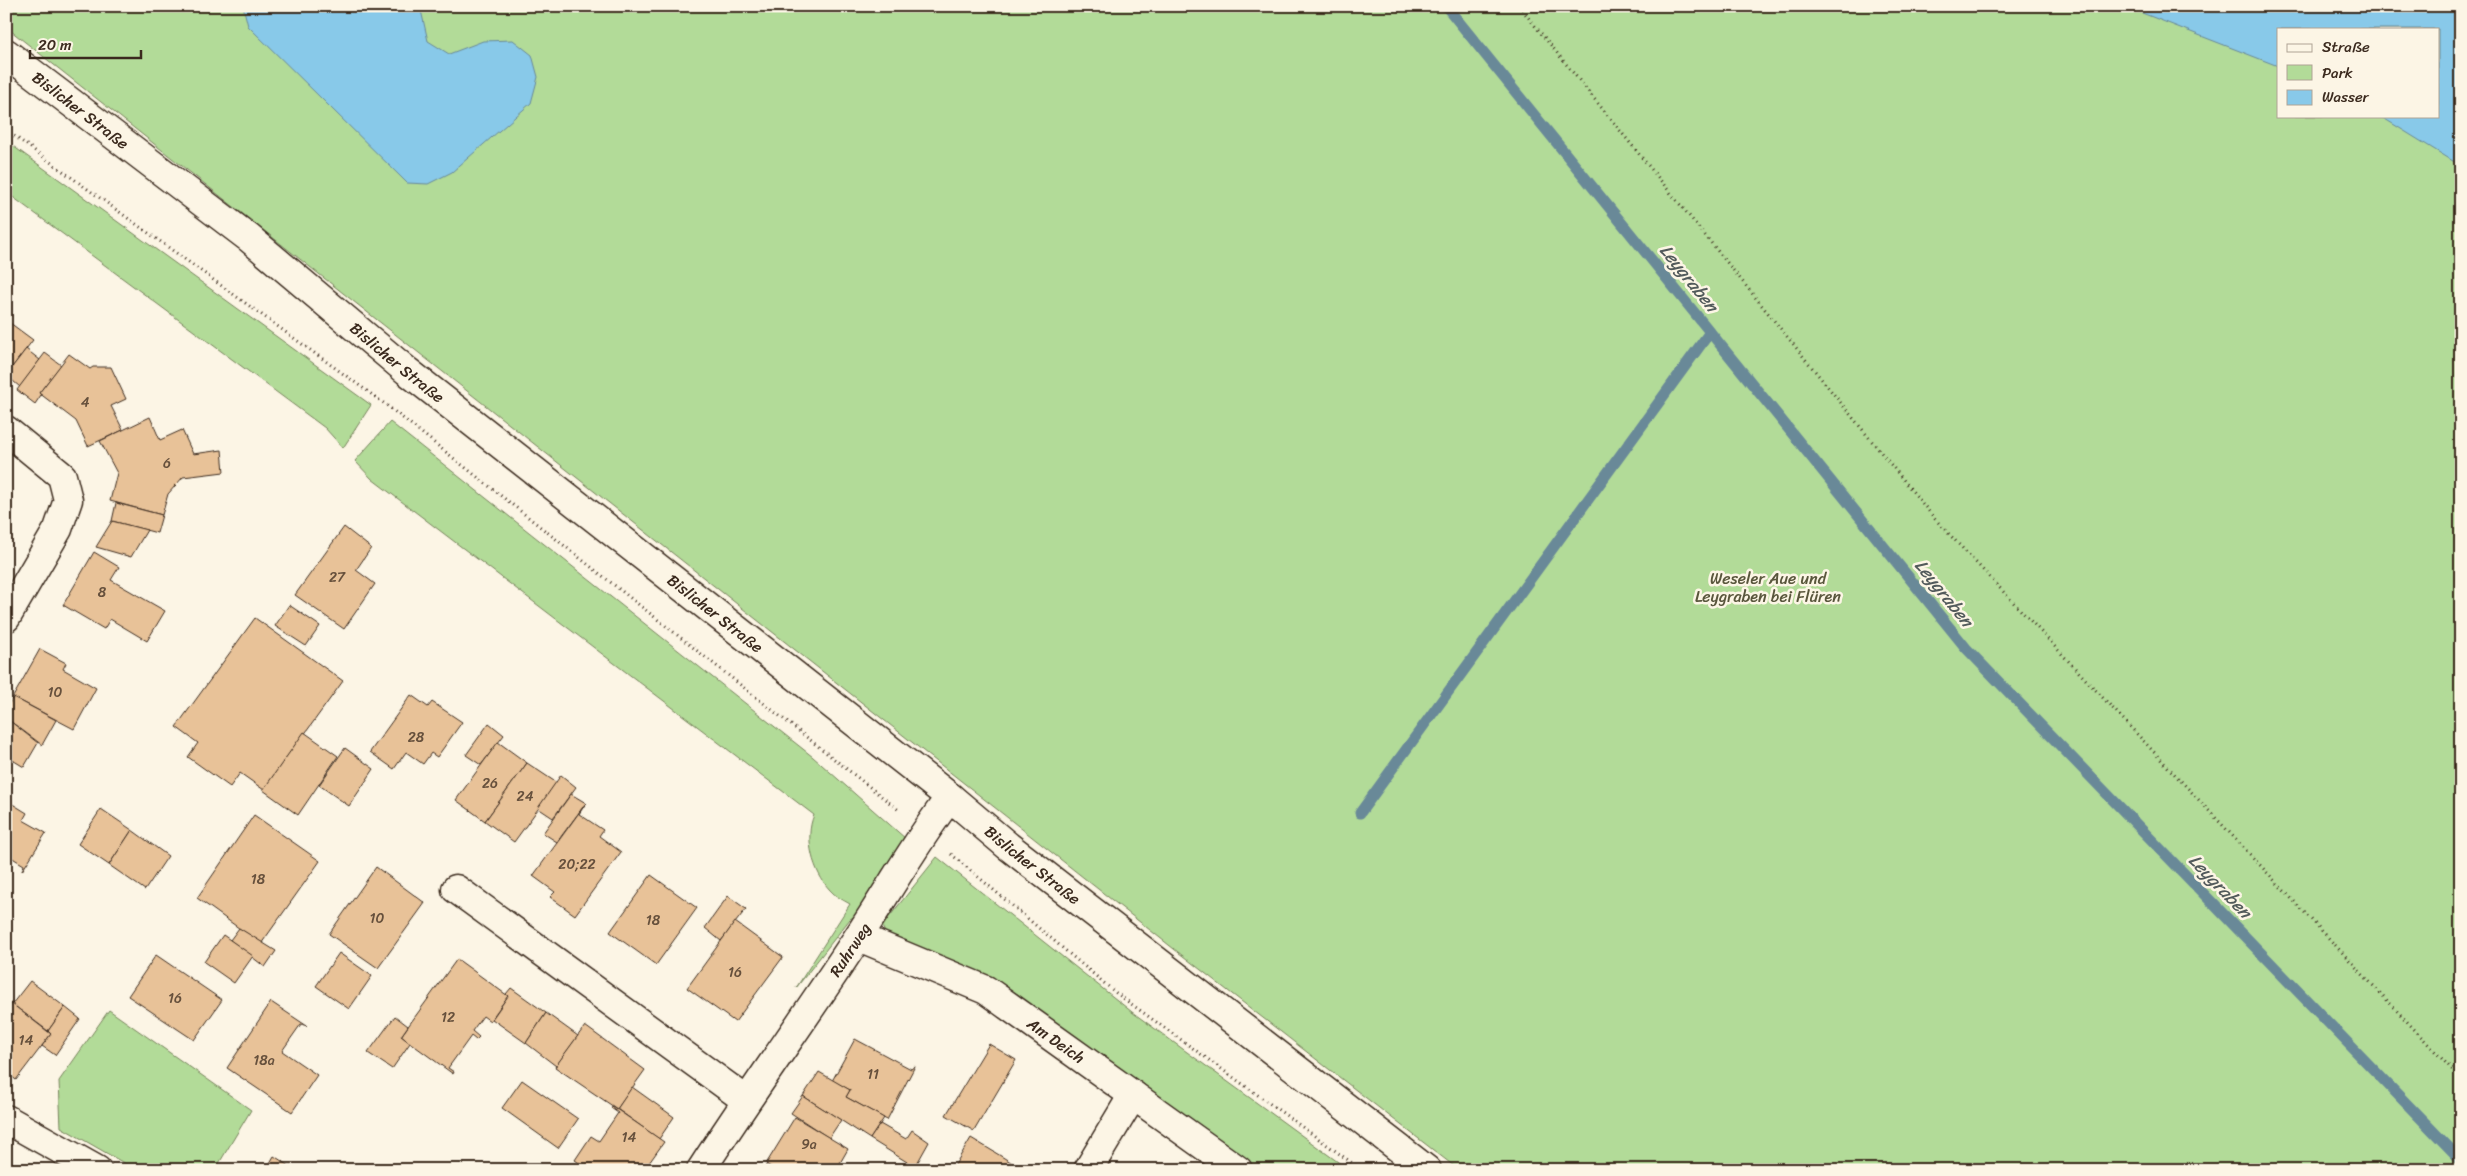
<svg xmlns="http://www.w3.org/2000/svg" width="2467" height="1176" font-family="Sriracha,sans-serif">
<rect width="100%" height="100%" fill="#fcf5e5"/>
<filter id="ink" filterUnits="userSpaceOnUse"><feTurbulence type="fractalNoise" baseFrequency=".02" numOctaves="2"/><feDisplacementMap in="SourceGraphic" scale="10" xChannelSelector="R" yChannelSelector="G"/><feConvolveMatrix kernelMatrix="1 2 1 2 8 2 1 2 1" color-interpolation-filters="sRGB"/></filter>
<g filter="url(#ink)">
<!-- green -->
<g fill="#b2db98" stroke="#76825b" fill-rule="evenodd">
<path d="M6 6H2461V1170H1459L1174 949 6 27ZM2278 29H2438V116H2278Z"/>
<polygon points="6,141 371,405 343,448 325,428 6,192"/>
<path d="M390 422 813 757 906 839 882 871 876 889 857 915 850 919 796 988 850 904C843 900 835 896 830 890 813 872 804 838 814 815L372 479 355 461Z"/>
<polygon points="937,857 1132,1012 1349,1170 1255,1170 998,988 886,935 882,926"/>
<polygon points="109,1010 251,1110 215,1170 136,1170 61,1127 59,1081"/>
</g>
<!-- water -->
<g fill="#88c9e9" stroke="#698998">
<polygon points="243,6 420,6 428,41 449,54 483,41 513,40 532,55 538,77 531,103 452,172 428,184 407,183 248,26"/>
<polygon points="2124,6 2461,6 2461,166 2380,116 2438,116 2438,29 2278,29 2278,66"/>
</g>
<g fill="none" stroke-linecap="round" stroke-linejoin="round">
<!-- stream -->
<g stroke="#698998" stroke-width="11">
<polyline points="1446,6 1966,648 2461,1160"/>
<polyline points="1360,813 1710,332"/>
</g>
</g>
<!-- building -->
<g fill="#e8c298" stroke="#3b2a1e">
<polygon points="6,320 33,340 6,375"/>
<polygon points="26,349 40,360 20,387 6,375"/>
<polygon points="45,353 61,365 39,393 41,395 35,404 17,390"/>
<polygon points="69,354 90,369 93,367 111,367 126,399 111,406 123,430 88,446 76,421 39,393"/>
<polygon points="150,417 160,440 182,430 193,454 222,450 224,472 183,477 168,494 162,515 110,501 117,473 100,441"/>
<polygon points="116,503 162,515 157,533 112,521"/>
<polygon points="112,521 147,530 131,557 96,547"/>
<polygon points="344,527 371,548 356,570 375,584 344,629 295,595"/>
<polygon points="94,552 119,567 111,580 165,611 147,641 110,619 104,629 63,605"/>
<polygon points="289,605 320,626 306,646 275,626"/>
<polygon points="255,618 343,681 264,790 240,773 230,787 188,757 198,743 176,727"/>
<polygon points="40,649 66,663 63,669 96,688 74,729 13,697"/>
<polygon points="411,695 428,707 432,702 462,722 437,757 431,753 423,764 406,752 394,769 370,752"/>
<polygon points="13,697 56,720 42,745 6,718 6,709"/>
<polygon points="6,718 38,743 24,767 6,756"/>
<polygon points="489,723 504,735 481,765 466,755"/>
<polygon points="304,732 338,756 298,815 263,790"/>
<polygon points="498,742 527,763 485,821 456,800"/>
<polygon points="345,748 374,769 349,806 319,785"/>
<polygon points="527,763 557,783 514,842 485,821"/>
<polygon points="561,775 576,787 553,818 538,808"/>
<polygon points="571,794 586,803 557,842 543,833"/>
<polygon points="6,800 27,813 23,820 46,833 22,871 24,865 6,854"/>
<polygon points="586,803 579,814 603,830 599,836 621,852 575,915 550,897 555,892 533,876"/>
<polygon points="101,809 132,830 109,865 78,844"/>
<polygon points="254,815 320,861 261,944 197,898"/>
<polygon points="132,830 168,856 145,890 109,865"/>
<polygon points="376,867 425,903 378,968 329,934"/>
<polygon points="651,875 697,908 656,965 610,932"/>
<polygon points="728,896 746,909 721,941 705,928"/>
<polygon points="735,922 783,957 735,1022 687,988"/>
<polygon points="239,928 276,951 265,967 230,940"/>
<polygon points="223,935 253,956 234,983 204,962"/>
<polygon points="339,953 372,976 349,1009 316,986"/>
<polygon points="156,955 222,1000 194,1040 128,996"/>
<polygon points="457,959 508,996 490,1021 483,1016 472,1031 479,1037 476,1040 471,1036 448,1068 454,1072 453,1074 401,1036"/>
<polygon points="30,981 65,1007 48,1031 12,1004"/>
<polygon points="511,988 546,1013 526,1043 492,1019 508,996 506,994"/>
<polygon points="6,1000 12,1004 6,1012"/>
<polygon points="271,1002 307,1026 301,1024 282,1051 317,1075 292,1112 227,1068"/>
<polygon points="12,1004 51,1034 16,1080 6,1072 6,1012"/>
<polygon points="65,1007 80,1019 55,1055 42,1046 51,1034 48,1031"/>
<polygon points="546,1013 578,1036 556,1066 526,1043"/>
<polygon points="395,1016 408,1026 401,1036 410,1043 392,1069 368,1053"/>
<polygon points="585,1026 645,1070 617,1109 555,1067"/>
<polygon points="855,1039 911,1069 915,1066 887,1120 846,1097 850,1090 832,1081"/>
<polygon points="989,1044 1016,1060 974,1131 946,1115"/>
<polygon points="819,1072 850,1090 846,1097 884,1118 870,1139 803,1096"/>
<polygon points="522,1080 578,1119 558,1148 502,1108"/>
<polygon points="632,1087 674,1117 659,1139 617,1109"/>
<polygon points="803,1096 841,1120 829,1138 791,1113"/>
<polygon points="612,1106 664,1142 644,1170 589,1170 575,1160 591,1136 599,1141 618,1113 611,1108"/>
<polygon points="795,1117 848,1149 836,1170 776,1170 766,1164"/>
<polygon points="880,1124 906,1139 912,1130 929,1142 915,1167 870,1139"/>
<polygon points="971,1138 1024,1170 952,1170"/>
<polygon points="274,1156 296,1170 266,1170"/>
<polygon points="766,1165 774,1170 764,1170"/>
</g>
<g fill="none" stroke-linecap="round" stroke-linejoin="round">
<defs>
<g id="minor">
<polyline points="6,430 62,476 68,500 58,529 6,618"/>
<polyline points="456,889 746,1100"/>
<path id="s1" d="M859 937 986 990 1238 1170"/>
<polyline points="6,1119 97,1170"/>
<path id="s2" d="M701 1170C752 1091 807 1015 858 937 889 890 916 842 950 797"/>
<polyline points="1088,1170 1133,1095"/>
</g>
<g id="tertiary">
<path id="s3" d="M6 53 249 238 407 371 950 797 1008 846 1427 1170"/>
</g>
</defs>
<!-- minor casing -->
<use href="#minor" stroke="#3b2a1e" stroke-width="31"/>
<!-- tertiary casing -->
<use href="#tertiary" stroke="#3b2a1e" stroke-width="31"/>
<!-- path -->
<g stroke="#3b2a1e" stroke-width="3" stroke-dasharray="1 4" stroke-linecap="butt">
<polyline points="1519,6 1935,519 2461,1079"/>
<polyline points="6,130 385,404 900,811"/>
<polyline points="951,854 1116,993 1362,1170"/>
</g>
<!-- minor -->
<use href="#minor" stroke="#fcf5e5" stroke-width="28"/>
<!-- tertiary -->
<use href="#tertiary" stroke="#fcf5e5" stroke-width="28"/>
</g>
</g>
<g text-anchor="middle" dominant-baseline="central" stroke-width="5" stroke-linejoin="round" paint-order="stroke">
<!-- number labels -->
<g font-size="14" fill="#66503c">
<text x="85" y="402">4</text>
<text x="167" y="463">6</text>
<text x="337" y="577">27</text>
<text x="102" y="592">8</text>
<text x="55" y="692">10</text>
<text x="416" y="737">28</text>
<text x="490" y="783">26</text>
<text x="525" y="796">24</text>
<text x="577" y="864">20;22</text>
<text x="258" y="879">18</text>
<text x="377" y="918">10</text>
<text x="653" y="920">18</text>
<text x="735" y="972">16</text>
<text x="175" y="998">16</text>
<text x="448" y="1017">12</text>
<text x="26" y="1040">14</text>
<text x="264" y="1060">18a</text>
<text x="873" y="1074">11</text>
<text x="629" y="1137">14</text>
<text x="809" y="1144">9a</text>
</g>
<!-- street labels -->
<g font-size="16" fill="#3b2a1e" stroke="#fcf5e5">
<text stroke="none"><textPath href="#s3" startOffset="94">Bislicher Straße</textPath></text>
<text stroke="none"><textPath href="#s3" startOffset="499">Bislicher Straße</textPath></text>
<text stroke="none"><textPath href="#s3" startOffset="904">Bislicher Straße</textPath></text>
<text stroke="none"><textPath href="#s3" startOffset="1309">Bislicher Straße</textPath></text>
<text stroke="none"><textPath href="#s2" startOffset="266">Ruhrweg</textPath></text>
<text stroke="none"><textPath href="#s1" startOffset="224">Am Deich</textPath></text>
</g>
<!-- park labels -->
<g font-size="16" fill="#59563c" stroke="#fcf5e5">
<text x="1768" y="578">Weseler Aue und<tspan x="1768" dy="18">Leygraben bei Flüren</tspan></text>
</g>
<!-- water labels -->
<g font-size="18" font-style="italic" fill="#525a5b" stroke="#fcf5e5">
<text transform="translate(1689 278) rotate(51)">Leygraben</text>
<text transform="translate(1944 593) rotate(51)">Leygraben</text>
<text transform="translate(2220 886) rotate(46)">Leygraben</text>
</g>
</g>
<!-- margin -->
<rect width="2467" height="1176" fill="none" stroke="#fcf5e5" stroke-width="25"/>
<rect x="12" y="12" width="2442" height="1151" fill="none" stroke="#3b2a1e" stroke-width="2" filter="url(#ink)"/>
<!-- legend -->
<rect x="2277" y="28" width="162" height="90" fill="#fcf5e5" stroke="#afa495"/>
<rect x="2287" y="44" width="25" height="8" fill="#fcf5e5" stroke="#afa495"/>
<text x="2322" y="52" font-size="15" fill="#3b2a1e">Straße</text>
<rect x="2287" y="65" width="25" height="15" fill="#b2db98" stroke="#afa495"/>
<text x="2322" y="78" font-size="15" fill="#3b2a1e">Park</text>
<rect x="2287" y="90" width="25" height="15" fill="#88c9e9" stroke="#afa495"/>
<text x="2322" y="102" font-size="15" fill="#3b2a1e">Wasser</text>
<!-- scale -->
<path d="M30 50v8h111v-8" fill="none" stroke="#3b2a1e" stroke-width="2.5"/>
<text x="38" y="50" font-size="15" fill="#3b2a1e" stroke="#fcf5e5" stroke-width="4" paint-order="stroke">20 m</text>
</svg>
